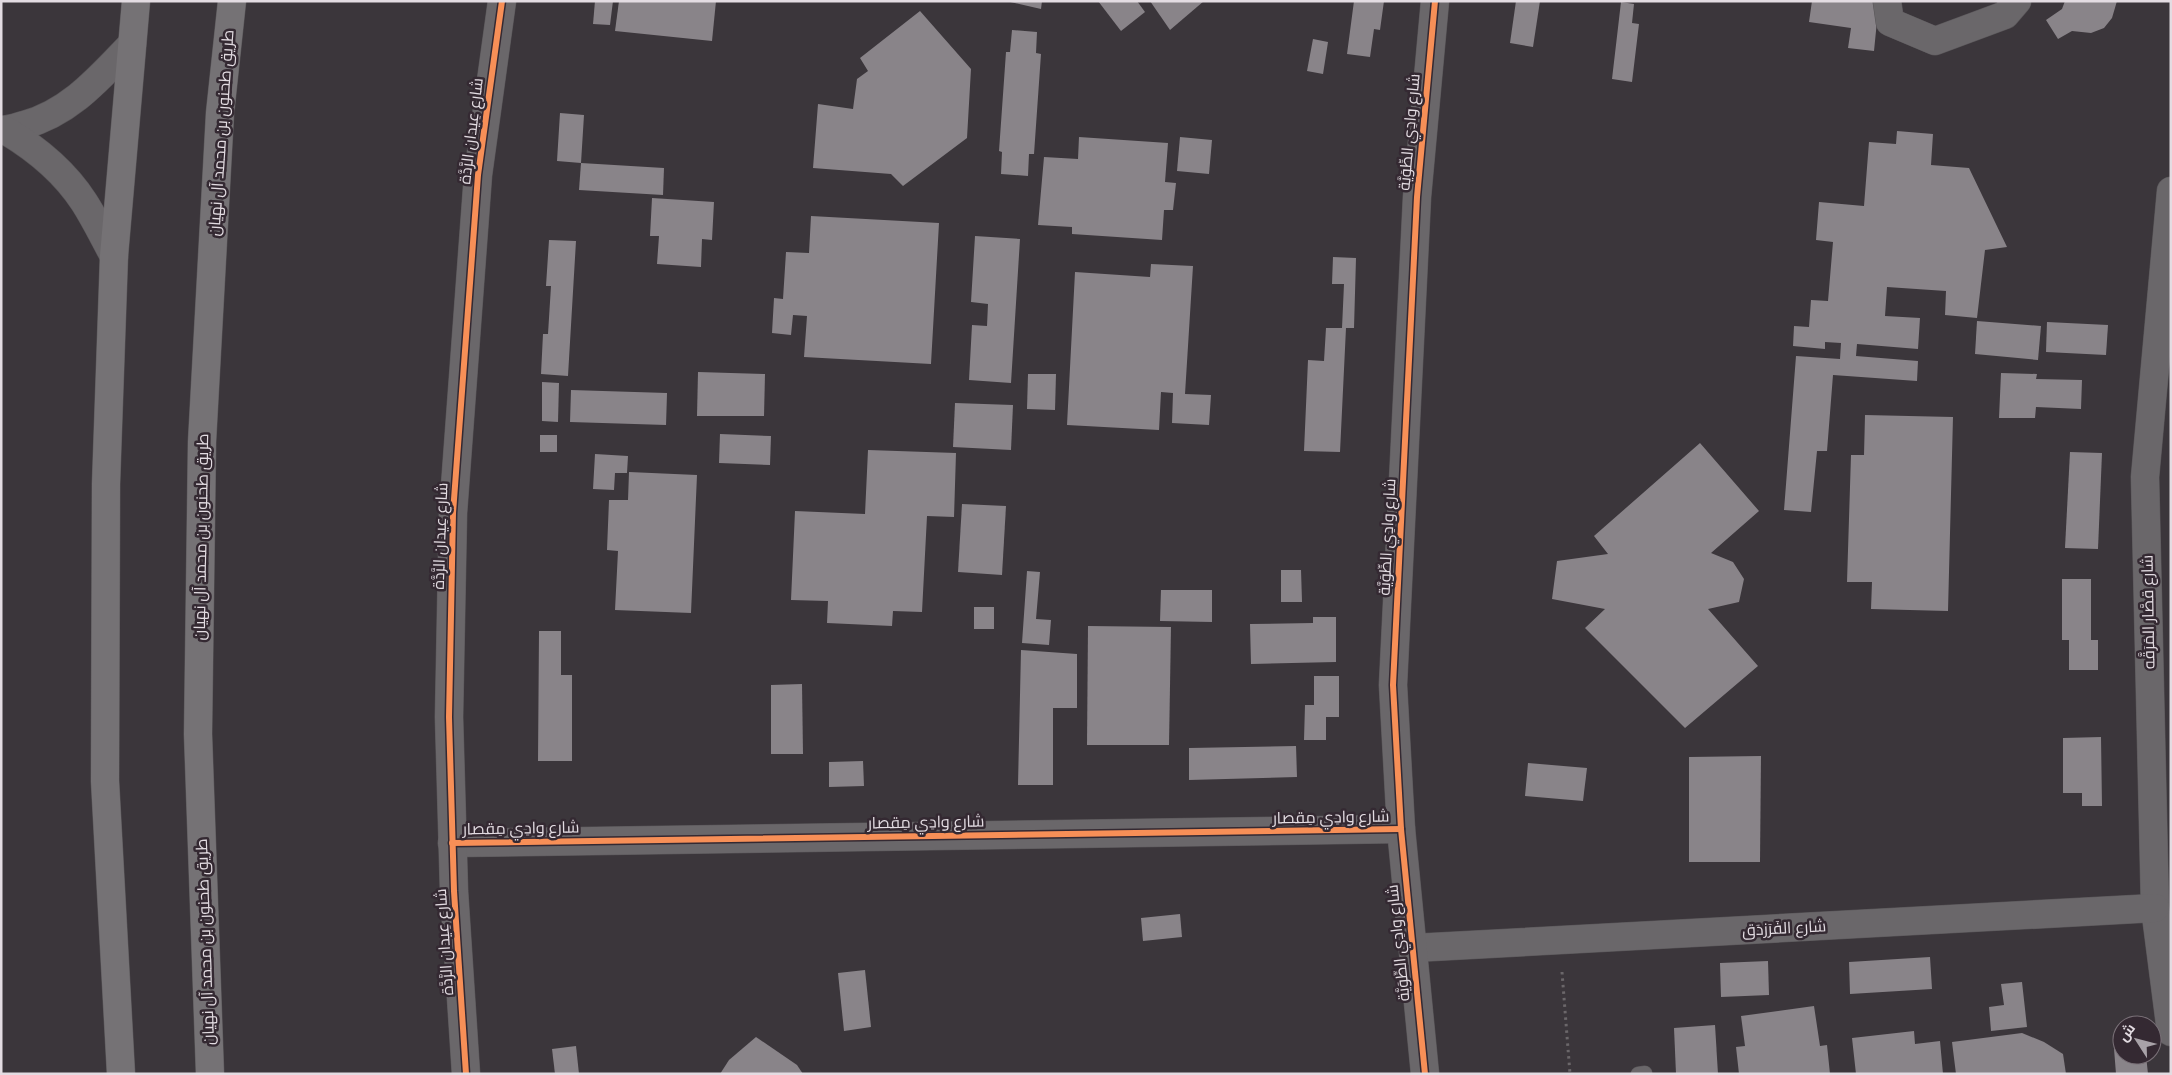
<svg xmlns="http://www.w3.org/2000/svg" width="2172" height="1075" font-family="'Public Sans',Cairo,sans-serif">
<rect width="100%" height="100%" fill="#3b363b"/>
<!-- building -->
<g fill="#898489">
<polygon points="595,1 613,1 610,25 593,24"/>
<polygon points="619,1 716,1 712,41 615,31"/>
<polygon points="1006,1 1042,1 1041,9"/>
<polygon points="1098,1 1137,1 1145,12 1121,31"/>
<polygon points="1150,1 1204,1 1170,30"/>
<polygon points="1354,1 1384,1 1380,30 1374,29 1370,57 1347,54"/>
<polygon points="1516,1 1540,1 1533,47 1510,43"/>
<polygon points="1812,1 1879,1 1874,51 1848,48 1851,28 1809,22"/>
<polygon points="2065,1 2117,1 2112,18 2104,28 2091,33 2072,31 2058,39 2046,20 2062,9"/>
<polygon points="1621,2 1634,4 1632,23 1639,24 1632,82 1612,79"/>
<polygon points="920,11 971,69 967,138 903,186 891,174 813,168 818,104 853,109 857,79 868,71 860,58"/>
<polygon points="1012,30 1037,32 1036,53 1041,54 1034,154 1029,154 1028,176 1001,174 1002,152 999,151 1006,52 1010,52"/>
<polygon points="1313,39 1328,42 1323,74 1307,71"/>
<polygon points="560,113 584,115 581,163 557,161"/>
<polygon points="1897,131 1933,134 1931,165 1969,168 2007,247 1985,250 1977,318 1945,315 1946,291 1887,287 1885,316 1920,318 1918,349 1857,344 1856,356 1918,361 1917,381 1833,375 1827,451 1817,451 1811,512 1784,510 1796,356 1840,359 1841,343 1825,342 1825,349 1793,346 1794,326 1809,327 1811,300 1828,301 1833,242 1816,240 1819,202 1864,206 1869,142 1896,144"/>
<polygon points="1079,137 1168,143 1165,182 1176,183 1173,210 1164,210 1162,240 1072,234 1072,227 1038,225 1044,157 1078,159"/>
<polygon points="1180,137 1212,140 1209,174 1177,171"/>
<polygon points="581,163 664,168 663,195 579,190"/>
<polygon points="652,198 714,202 712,240 702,239 701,267 657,264 659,236 650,236"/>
<polygon points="811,216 939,223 931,364 804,357 807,316 793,315 791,335 772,333 774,298 783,299 786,252 809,253"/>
<polygon points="975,236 1020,239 1011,383 969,380 972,325 987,326 988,304 971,302"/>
<polygon points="549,240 576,241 568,376 541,374 543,334 548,334 551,286 546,286"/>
<polygon points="1333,257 1356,258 1354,328 1346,328 1340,452 1304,451 1308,360 1324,361 1326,328 1342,328 1344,284 1332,284"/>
<polygon points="1151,264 1193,266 1185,394 1211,395 1209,425 1172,423 1173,393 1161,392 1159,430 1067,425 1075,272 1150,277"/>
<polygon points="1977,321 2041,326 2038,360 1975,354"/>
<polygon points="2047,322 2108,325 2106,355 2046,352"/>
<polygon points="698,372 765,374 764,416 697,416"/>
<polygon points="2001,373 2037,374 2036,379 2082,380 2081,409 2036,407 2035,418 1999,418"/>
<polygon points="1028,374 1056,374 1055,410 1027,409"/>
<polygon points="542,382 559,383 558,422 542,421"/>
<polygon points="571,390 667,393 666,425 570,422"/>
<polygon points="955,403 1013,405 1011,450 953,447"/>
<polygon points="1865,415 1953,417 1948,611 1871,609 1872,582 1847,582 1851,455 1864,455"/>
<polygon points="720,434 771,436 770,465 719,463"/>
<rect x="540" y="435" width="17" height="17"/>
<polygon points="1700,443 1759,511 1711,553 1733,562 1744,579 1739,602 1708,609 1758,666 1685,728 1585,628 1605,609 1552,599 1557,561 1608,554 1594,536"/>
<polygon points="868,450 956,453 954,517 927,516 922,612 893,611 892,626 827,623 828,601 791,600 795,511 865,514"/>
<polygon points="2070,452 2102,453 2098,549 2065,548"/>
<polygon points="595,454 628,456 627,473 615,473 614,490 593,489"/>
<polygon points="629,472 697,475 691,613 615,610 618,551 607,550 609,500 628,500"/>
<polygon points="962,504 1006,506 1002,575 958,572"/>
<polygon points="1281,570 1301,570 1302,602 1281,602"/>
<polygon points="1027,571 1040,572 1036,619 1051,620 1049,645 1022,643"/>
<polygon points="2062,579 2091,579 2091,640 2098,640 2098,670 2069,670 2069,640 2062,640"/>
<polygon points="1161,590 1212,590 1212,622 1160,621"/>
<rect x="974" y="607" width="20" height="22"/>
<polygon points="1313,617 1336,617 1336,662 1251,664 1250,624 1313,623"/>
<polygon points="1088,626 1171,627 1169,745 1087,745"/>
<polygon points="539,631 561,631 561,675 572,675 572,761 538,761"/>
<polygon points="1021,650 1077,654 1077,708 1053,708 1053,785 1018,785"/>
<polygon points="1314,676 1339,676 1339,717 1326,717 1326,740 1304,740 1305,705 1314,705"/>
<polygon points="802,684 803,754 771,754 771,685"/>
<polygon points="2101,737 2102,806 2082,806 2082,793 2063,793 2063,738"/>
<polygon points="1296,746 1297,777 1189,780 1189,748"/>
<polygon points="1761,756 1760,862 1689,862 1689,757"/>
<polygon points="863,761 864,786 829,787 829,762"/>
<polygon points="1528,763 1587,768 1583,801 1525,796"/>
<polygon points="1180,914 1182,937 1143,941 1141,918"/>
<polygon points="1930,957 1932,989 1850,994 1849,962"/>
<polygon points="1768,961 1769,995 1721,997 1720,963"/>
<polygon points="865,970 871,1027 844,1031 838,973"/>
<polygon points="2022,982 2027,1027 1991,1031 1989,1007 2004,1005 2001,984"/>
<polygon points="1814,1006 1820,1046 1827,1045 1830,1074 1739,1074 1736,1047 1745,1046 1741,1016"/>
<polygon points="1715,1025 1718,1074 1676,1074 1674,1028"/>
<polygon points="1914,1031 1915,1044 1940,1041 1943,1074 1856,1074 1852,1038"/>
<polygon points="2022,1033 2044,1042 2063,1054 2066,1074 1956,1074 1952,1042"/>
<polygon points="2122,1035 2122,1055 2146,1055 2148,1074 2116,1074 2113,1036"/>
<polygon points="756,1037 797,1065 803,1074 720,1074 729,1060"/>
<polygon points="576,1046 579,1074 555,1074 552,1049"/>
</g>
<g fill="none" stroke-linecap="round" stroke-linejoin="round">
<defs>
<polyline id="service" points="1638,1074 1645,1073"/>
<g id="minor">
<polyline points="1887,1 1890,22 1935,41 2005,15 2017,1"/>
<path d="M1 130C9 130 17 127 24 125 70 113 100 77 132 44"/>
<path d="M5 130C37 149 64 171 84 202 95 219 104 238 114 256"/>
<polyline points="2171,191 2145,477 2155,908 2171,1032"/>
<polyline points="452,843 1401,829"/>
<polyline points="1413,948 2155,908"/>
<polyline points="466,1074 454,891 449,717 453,513 478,175 502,1"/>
<polyline points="1425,1074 1401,829 1393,685 1417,197 1435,1"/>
</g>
<g id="primary">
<polyline points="121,1074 105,781 106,484 114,256 136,1"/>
<polyline points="210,1074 198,734 202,442 220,113 232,1"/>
</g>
</defs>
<!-- service casing -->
<use href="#service" stroke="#585558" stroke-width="15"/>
<!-- minor casing -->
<use href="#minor" stroke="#585558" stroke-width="29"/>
<!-- primary casing -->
<use href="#primary" stroke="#585558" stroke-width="29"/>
<!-- path -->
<polyline stroke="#6b676a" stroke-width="3" stroke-dasharray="2.5 4" stroke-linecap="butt" points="1562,972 1570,1074"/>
<!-- service -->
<use href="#service" stroke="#6a676a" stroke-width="14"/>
<!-- minor -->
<use href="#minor" stroke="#6a676a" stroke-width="28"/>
<!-- primary -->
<use href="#primary" stroke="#757275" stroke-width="28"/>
<defs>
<g id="cycleway">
<polyline points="452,843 1401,829"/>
<polyline points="466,1074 454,891 449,717 453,513 478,175 502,1"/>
<polyline points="1425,1074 1401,829 1393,685 1417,197 1435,1"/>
</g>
</defs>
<!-- cycleway casing -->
<use href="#cycleway" stroke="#342932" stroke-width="9"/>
<!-- cycleway -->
<use href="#cycleway" stroke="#f78f57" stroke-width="6"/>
</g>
<g text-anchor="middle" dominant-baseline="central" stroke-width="5" stroke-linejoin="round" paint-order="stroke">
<!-- street labels -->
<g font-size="16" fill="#e3dce2" stroke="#342932">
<text transform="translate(471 131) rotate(-83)">شارع عِيدان الرَّدَّة</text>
<text transform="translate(1409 132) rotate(-85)">شارع وادِي الطِّوَيَّة</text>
<text transform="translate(221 133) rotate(-86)">طريق طحنون بن محمد آل نهيان</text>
<text transform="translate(440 536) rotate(-88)">شارع عِيدان الرَّدَّة</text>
<text transform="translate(201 537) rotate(-89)">طريق طحنون بن محمد آل نهيان</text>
<text transform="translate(1387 537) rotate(-87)">شارع وادِي الطِّوَيَّة</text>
<text transform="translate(2148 612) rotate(-91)">شارع قصَّار المَرَقَّه</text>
<text transform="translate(1331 817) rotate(-1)">شارع وادِي مِقصار</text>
<text transform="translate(926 822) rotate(-1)">شارع وادِي مِقصار</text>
<text transform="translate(521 828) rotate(-1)">شارع وادِي مِقصار</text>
<text transform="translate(1784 928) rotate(-3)">شارع الفَرَزدَق</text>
<text transform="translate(205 942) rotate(-92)">طريق طحنون بن محمد آل نهيان</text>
<text transform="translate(444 942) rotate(-94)">شارع عِيدان الرَّدَّة</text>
<text transform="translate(1398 943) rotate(-96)">شارع وادِي الطِّوَيَّة</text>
</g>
</g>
<!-- border -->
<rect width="2172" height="1075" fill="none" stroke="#e3dce2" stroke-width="5"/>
<!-- north arrow -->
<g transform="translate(2137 1040) rotate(306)"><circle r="24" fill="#342932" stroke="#7a7178"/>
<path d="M0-4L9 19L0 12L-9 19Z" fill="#a8a2a8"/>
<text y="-8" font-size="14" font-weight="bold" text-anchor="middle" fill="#e3dce2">ش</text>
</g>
</svg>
